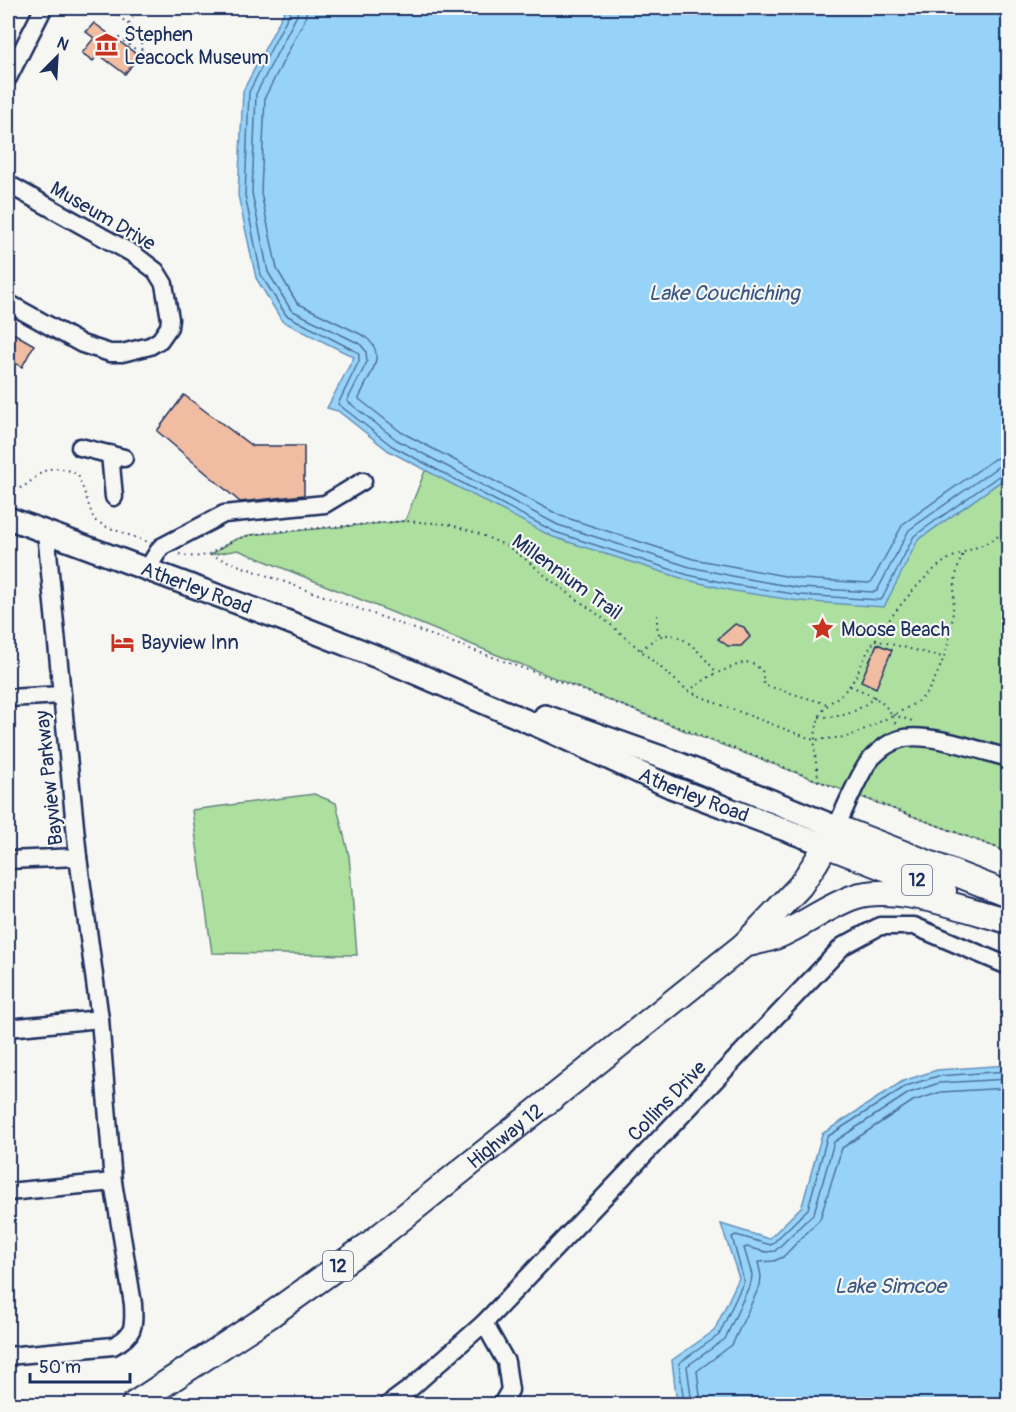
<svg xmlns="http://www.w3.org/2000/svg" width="1016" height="1412" font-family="Pangolin,sans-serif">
<rect width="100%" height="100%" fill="#f6f6f2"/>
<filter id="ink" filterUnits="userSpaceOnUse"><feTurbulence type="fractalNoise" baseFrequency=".0167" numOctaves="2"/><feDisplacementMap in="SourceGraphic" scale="12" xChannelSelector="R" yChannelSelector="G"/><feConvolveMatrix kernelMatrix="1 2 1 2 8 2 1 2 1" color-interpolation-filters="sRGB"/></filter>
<g filter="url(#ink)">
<!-- green -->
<g fill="#addf9f" stroke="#64877e" stroke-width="1.5">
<polygon points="739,469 918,540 1008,476 1008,852 693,734 238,550 210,555 234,540 249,535 405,521 425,471"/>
<polygon points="314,794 336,803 349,856 357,955 212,953 192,810"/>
</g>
<!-- water -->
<g fill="#97d3f8" stroke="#6591ba" stroke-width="1.5">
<polygon points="286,8 1008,8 1008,476 918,540 884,607 799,601 734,591 687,580 553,537 389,451 338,411 327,408 354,357 282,321 256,278 238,195 243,91"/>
<polygon points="1008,1065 1008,1404 677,1404 672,1360 714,1331 739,1278 721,1224 769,1239 802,1206 822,1134 903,1081 937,1070"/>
</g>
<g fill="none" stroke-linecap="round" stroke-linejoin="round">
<!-- shore -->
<g stroke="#4d719c" stroke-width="1.5">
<polyline points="291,8 290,12 249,92 245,195 261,275 286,315 359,353 359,361 338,404 392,446 555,532 688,575 735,585 800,595 879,600 882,599 914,536 1003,473 1008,472"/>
<polyline points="298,8 297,15 256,94 252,193 268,272 291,310 360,344 366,351 367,362 347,401 397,440 558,525 690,567 737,577 800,588 874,592 877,591 909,530 999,466 1008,464"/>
<path d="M307 8 305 19 265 97 261 193 277 269 297 303 364 336C391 355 366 377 359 399L401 432 561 516 693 559 801 579 869 583 872 581 903 524 994 459 1008 455"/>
<polyline points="684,1404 679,1363 719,1335 744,1281 732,1237 736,1235 771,1245 808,1209 827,1137 906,1086 938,1076 1008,1071"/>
<polyline points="692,1404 687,1366 725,1339 751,1282 752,1275 744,1248 747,1247 766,1252 775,1251 814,1213 834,1142 909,1093 939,1083 1008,1079"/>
<polyline points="701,1404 697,1371 732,1345 760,1285 761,1276 758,1262 774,1261 783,1257 820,1219 842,1148 913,1101 941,1092 1008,1088"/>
</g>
</g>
<!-- building -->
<g fill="#f0bca2" stroke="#1b2f5e" stroke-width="1.5">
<polygon points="94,23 139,56 125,74 98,54 93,61 82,53 94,38 86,32"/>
<polygon points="8,330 34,345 22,367 8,359"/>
<polygon points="184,395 252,446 304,446 304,495 240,502 157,431"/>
<polygon points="735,624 744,627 750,637 741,646 728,646 718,639"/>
<polygon points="877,644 892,650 876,688 861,681"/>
</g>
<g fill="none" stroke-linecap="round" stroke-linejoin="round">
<defs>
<g id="minor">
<polyline points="8,78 41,13"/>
<polyline points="8,184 135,255 156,271 164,284 170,319 169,327 160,340 150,346 122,353 110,353 82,344 8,303"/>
<polyline points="80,447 124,458"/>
<polyline points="110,454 114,497"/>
<polyline points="147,569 161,547 224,514 325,504 363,481"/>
<polyline points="8,698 62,695"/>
<path d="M836 827C846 807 855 783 867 764 874 754 887 743 900 739 925 731 982 751 1008 758"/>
<polyline points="8,860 78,857"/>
<polyline points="8,1028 100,1019"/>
<polyline points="8,1192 113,1182"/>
<polyline points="484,1323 506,1362 510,1390 502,1404"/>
<path d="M8 1356 113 1346C135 1335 134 1326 133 1304L113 1182 100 1019 78 857 46 532"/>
<polyline points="389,1404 412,1387 484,1323 843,946 880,926 914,926 1008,966"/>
</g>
<g id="major">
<path id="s1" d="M8 518 281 619 385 660 536 725 671 787 826 845"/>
<polyline points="545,716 675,762 836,827"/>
</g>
<g id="highway">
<polyline points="826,845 944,891"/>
<path d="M744 945C756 942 769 940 780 935 805 924 828 906 854 897 895 883 967 910 1008 921"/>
<path id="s2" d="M134 1404 269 1316 371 1243 744 945 800 886 816 862 836 827 1008 894"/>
</g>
</defs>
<!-- minor casing -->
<use href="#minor" stroke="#1b2f5e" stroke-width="21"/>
<!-- major casing -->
<use href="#major" stroke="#1b2f5e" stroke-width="26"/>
<!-- highway casing -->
<use href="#highway" stroke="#1b2f5e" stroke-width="28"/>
<!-- path -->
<g stroke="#1b2f5e" stroke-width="2" stroke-dasharray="1.5 4.5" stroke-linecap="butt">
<polyline points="201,8 213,10 246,8"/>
<polyline points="129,23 140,8"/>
<path d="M114 38 116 36 141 53C145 28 122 25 114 8"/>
<path d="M8 488C30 495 36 463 62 469 69 470 74 472 79 477L94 520 107 527 148 542"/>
<path d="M179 554C208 562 214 549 237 539 248 535 259 534 270 532L405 521 448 524 477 533 507 546 528 561 549 579 604 619 688 691 716 703 814 740 845 737 855 734C870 726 914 707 924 696 938 679 950 644 952 622 955 596 952 578 963 554"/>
<polyline points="210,555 564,683 837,788"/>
<polyline points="657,615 657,626 660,637"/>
<polyline points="875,640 942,657"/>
<path d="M641 650C646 646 651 641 656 638 681 625 703 657 717 673"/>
<path d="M850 686C871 694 889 702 896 725"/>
<polyline points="688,691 712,675 745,662 751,663 762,670 764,685 827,704"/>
<polyline points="893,715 916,722"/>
<path d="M819 717C847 717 855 713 876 696"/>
<path d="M819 781C815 760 812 739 819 718 825 702 841 698 850 685 859 674 862 660 870 648 886 622 913 587 937 567 958 549 989 549 1008 527"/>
<polyline points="865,798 1008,852"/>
</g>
<!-- minor -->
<use href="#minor" stroke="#f6f6f2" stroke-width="16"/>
<!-- major -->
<use href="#major" stroke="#f6f6f2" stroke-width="21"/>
<!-- highway -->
<use href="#highway" stroke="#f6f6f2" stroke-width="24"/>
</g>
</g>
<!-- icons -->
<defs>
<symbol id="museum-bare" viewBox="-9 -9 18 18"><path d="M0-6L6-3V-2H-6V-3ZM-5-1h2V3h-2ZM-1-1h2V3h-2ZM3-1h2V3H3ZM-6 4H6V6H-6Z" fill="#c8321e" stroke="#f6f6f2" stroke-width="2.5" paint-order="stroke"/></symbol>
<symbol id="sight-bare" viewBox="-9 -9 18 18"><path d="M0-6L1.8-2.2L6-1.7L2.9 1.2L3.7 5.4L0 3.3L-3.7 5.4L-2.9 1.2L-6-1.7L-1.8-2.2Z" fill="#c8321e" stroke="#f6f6f2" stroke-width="2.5" paint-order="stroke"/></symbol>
<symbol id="hotel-bare" viewBox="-9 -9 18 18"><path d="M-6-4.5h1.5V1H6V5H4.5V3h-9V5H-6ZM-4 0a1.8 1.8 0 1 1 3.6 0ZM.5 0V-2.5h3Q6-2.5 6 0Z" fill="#c8321e" stroke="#f6f6f2" stroke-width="2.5" paint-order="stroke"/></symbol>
</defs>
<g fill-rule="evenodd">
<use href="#museum-bare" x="90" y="28" width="33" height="33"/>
<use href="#sight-bare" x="806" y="612" width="33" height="33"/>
<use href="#hotel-bare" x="106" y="626" width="33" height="33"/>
</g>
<g text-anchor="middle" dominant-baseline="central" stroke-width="4.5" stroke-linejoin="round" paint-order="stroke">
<!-- shield labels -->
<g fill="#f6f6f2" stroke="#5d6b8a" stroke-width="1.5">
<rect x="902" y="865" width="30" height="30" rx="4.5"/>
<rect x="323" y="1251" width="30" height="30" rx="4.5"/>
</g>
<g font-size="18" font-weight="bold" fill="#1b2f5e">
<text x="917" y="880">12</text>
<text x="338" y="1266">12</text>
</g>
<!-- poi labels -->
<g font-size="20" fill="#1b2f5e" stroke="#f6f6f2" text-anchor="start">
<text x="124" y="34">Stephen<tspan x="124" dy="23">Leacock Museum</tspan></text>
<text x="841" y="629">Moose Beach</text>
<text x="141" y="642">Bayview Inn</text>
</g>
<!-- street labels -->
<g font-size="20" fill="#1b2f5e" stroke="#f6f6f2">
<text transform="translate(103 216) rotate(30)">Museum Drive</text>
<text transform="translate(567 577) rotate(36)">Millennium Trail</text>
<text stroke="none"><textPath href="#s1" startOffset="201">Atherley Road</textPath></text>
<text transform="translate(49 778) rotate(-96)">Bayview Parkway</text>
<text stroke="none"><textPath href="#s1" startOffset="740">Atherley Road</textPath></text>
<text transform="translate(667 1101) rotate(-46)">Collins Drive</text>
<text stroke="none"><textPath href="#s2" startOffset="458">Highway 12</textPath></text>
</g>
<!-- water labels -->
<g font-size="21" font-style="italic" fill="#3a5884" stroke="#f6f6f2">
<text x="724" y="293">Lake Couchiching</text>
<text x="890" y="1286">Lake Simcoe</text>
</g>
</g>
<!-- margin -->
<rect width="1016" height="1412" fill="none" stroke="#f6f6f2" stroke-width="30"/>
<rect x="15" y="15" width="986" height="1382" fill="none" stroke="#1b2f5e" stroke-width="2" filter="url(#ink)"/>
<!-- north arrow -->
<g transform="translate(57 57) rotate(24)" stroke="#f6f6f2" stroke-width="4.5" paint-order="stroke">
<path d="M0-4.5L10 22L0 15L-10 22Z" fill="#1b2f5e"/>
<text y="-9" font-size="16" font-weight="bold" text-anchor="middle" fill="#1b2f5e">N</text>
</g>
<!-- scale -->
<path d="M30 1373v9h100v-9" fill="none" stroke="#1b2f5e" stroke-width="3"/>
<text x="39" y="1373" font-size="18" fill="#1b2f5e" stroke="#f6f6f2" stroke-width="4.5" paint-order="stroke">50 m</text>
</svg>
